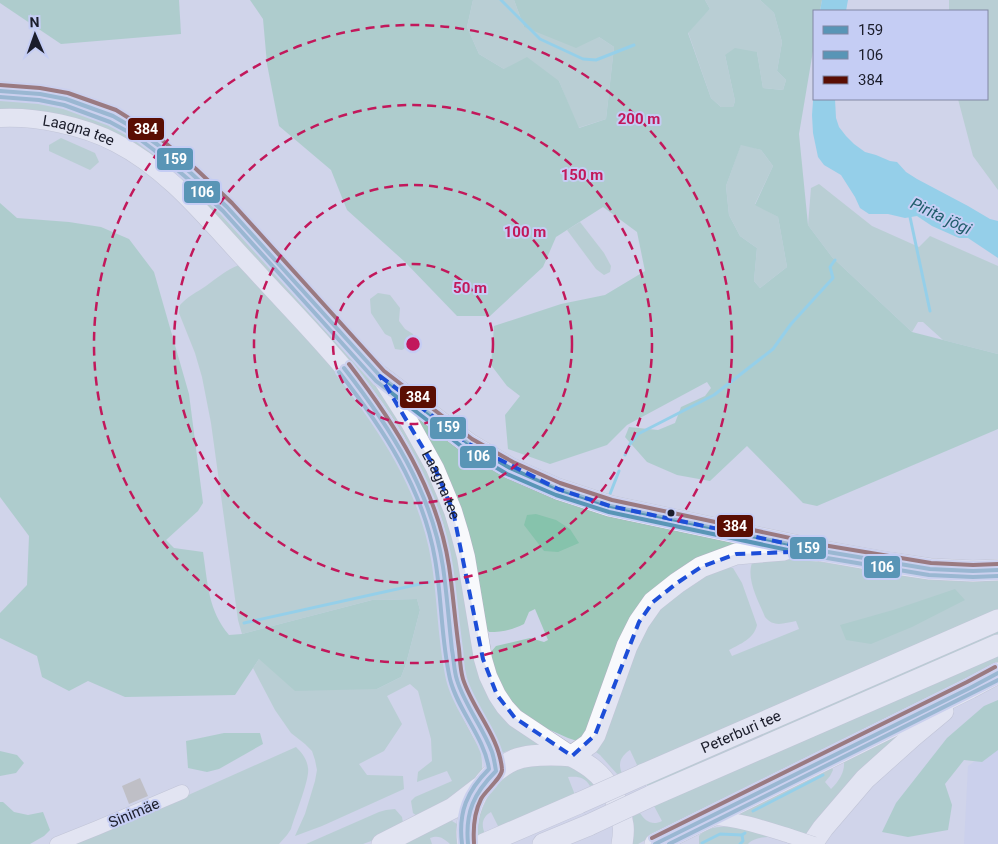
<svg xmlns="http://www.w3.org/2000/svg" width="998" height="844" font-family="Roboto,sans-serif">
<rect width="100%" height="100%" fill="#d0d4ea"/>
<!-- built -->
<polygon fill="#c5ccef" points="998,745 998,844 964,844 968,766"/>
<!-- green -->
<g fill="#9ec8ba">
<polygon points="473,0 514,0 524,27 599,37 614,47 606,119 578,128 559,81 504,69 479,54 467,27"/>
<polygon points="705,0 760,0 774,13 782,42 777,71 786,80 783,90 763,88 757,52 725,55 735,101 733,107 721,107 711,98 688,32 710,9"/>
<polygon points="949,0 998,0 998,190 973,156 958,99 987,99 987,11 949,11"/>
<path d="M0 99 29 101 62 108 93 117 117 128 170 162 200 189 223 216 262 256 363 368 404 421 456 534 480 670 547 745C531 744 517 747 502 753L495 738 476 702 468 682 464 666 457 618 432 498 417 461 399 428 383 403 345 355 201 199 171 169 145 151 76 118 48 112 7 109 0 110Z"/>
<polygon points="61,138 95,153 99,162 90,170 49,151 49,145"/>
<polygon points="741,144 761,150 773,166 755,204 778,217 787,267 760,288 754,281 757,248 740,236 729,215 726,186"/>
<polygon points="819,184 872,226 919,247 930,236 998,266 998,354 943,340 923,322 918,322 912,332 832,257 808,225 811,188"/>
<polygon points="580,222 604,253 611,266 610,272 604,275 596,269 567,230"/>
<path d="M239 265 345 380 392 447 410 484 424 524 437 575 442 621 443 650 447 678 457 707 481 752 482 763V769L476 779 466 790 417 816 413 813 411 801 415 797 452 781 447 771 417 782 418 772 432 761 431 739 418 691 410 684 387 696 402 724 384 751 359 764 367 775 403 776 404 789 322 826 295 836 305 814 315 781 317 770 315 760 312 751 305 744 291 733 275 710 253 668 259 659 377 689 401 677 406 664 420 610 417 599 372 600 242 634 238 620 211 423 202 377 195 353 179 313 180 305C187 297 197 292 206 286 217 278 226 270 239 265Z"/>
<polygon points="378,293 390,295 400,308 399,321 405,329 413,334 414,342 402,350 395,349 391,337 385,334 371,313 370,299"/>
<path d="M407 405 470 452 763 544 672 577 584 737 577 741 568 738 539 725 527 718 506 697 491 666V652L496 646 530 638 544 642 548 640 535 609 529 612 524 624C512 630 502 632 489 632L485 627Z"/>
<path d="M785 559 822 562 889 573 998 579V609L638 767 630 750C622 755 617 763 622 773L618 775 600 755 593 750 639 636 671 596 724 566 733 568 742 583 757 625C754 639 740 644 729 650L732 656 799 629 796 621C784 623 774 628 765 617 759 602 746 580 752 563Z"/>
<polygon points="998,627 998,637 649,789 646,783"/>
<path d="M998 654V662L851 739 664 830 638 844H631L633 816 640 813C645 821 652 826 662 821L653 804Z"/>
<path d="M931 713 811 836 735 815 830 763 833 770 830 776 825 782 831 789C839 781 845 772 844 761Z"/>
<path d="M296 747C302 753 307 759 308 768 310 779 295 815 291 829L287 835 279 844H71L166 805Z"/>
<path d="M561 760 598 783 590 786C585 777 578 776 568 777L575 795 499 828 491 812C482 817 481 825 485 834L477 837 479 816 487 798 497 786 504 769Z"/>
<polygon points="395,809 402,817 403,823 382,837 363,844 306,844 379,812 386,810"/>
<path d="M447 818 457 824 456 832 457 844H450C443 838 439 835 430 838L432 844H394Z"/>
<path d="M738 826 774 837C765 837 755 837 748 844H699V836C708 825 725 827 738 826Z"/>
</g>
<!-- forest -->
<g fill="#86c3ac" fill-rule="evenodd">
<polygon points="0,0 179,0 181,34 61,44 0,3"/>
<path d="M250 0H473L467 27 479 54 504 69 527 57 559 81 579 128 606 119 614 47 599 37 576 48 524 27 514 0H705L710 9 688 33 711 98 721 107H733L735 101 725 55 735 48 757 52 763 88 783 90 786 80 777 71 782 42 774 13 760 0H822L820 11H814V45L799 134 808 225 832 257 912 332 998 354V429L817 506 803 503 747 446 710 481 677 475 647 462 625 437 629 427 658 430 675 423 681 407 705 396 711 388 707 382 627 425 607 445 550 464 508 449 505 415 520 396 507 386 491 365 494 326 561 304 605 295 645 271 637 232 603 207 556 237 543 267 490 316H457L405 262 347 210 331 170 279 126 267 64 263 19ZM741 145 761 150 773 166 755 205 778 217 787 267 760 288 754 281 757 248 740 236 729 215 726 186Z"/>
<path d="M0 203 17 218 69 222 101 227 129 239 154 272 189 394 203 503 198 511 166 540 174 548 203 552C208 584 208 610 229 635L242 634 372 600 417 599 420 610 406 664 401 677 377 689 295 691 259 659 235 695 125 697 88 681 69 691 42 677 37 656 0 638V613L27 585 29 536 0 497Z"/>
<polygon points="536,514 556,520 570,529 579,543 558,552 544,551 524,525 527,515"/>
<polygon points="955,589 965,600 912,627 871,644 846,640 840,625 893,610"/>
<polygon points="998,700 998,750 982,762 964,760 945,784 952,805 948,830 908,837 882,832 896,803 947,738 984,706"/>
<polygon points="224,733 260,733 263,744 219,769 207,772 188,768 186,741"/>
<polygon points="0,751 17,755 24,763 16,773 0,776"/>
<polygon points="0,802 3,802 14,812 28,815 43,812 50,830 44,836 30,844 0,844"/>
</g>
<!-- water -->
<g fill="#4fcae9">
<polygon points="822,0 848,0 846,11 820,11"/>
<polygon points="814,87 814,99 835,99 836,118 839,127 846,136 854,144 865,152 876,155 890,161 897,162 906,172 917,179 968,206 990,219 998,221 998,258 968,238 959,238 932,226 917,216 905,218 888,214 869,214 860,208 855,197 841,175 824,165 818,157 813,133 812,115"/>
</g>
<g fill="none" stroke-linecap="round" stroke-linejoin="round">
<!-- stream -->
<g stroke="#4fcae9" stroke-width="3">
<polyline points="501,0 540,39 583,59 596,60 634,45"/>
<polyline points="910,217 930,311"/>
<polyline points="625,455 630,444 638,434 714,395 773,349 791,324 833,278 830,267 835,260"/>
<polyline points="610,494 619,471"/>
<polyline points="244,623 429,582"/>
<polyline points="753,811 823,775"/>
<polyline points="702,843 720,834 742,835 745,833"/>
<polyline points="740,844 743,841 742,835"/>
</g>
</g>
<!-- building -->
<polygon fill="#aba79b" points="140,778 148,796 129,804 122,786"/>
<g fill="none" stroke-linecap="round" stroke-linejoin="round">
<defs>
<g id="minor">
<path d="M712 818C739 819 764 828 790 836"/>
<polyline points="57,844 97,828 182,792"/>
</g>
<g id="major">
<path id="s1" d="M0 91 40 94 66 99 113 116 137 130 158 145 192 174 227 207 380 376 410 423 435 468 453 511 460 534 466 557 483 659 488 676 497 695 505 707 515 718 572 756"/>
<path id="s2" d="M0 118C36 116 84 126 116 143 171 171 210 223 252 267 310 331 376 392 412 472 420 489 428 507 434 525 440 546 443 568 446 590 450 619 450 649 457 678 461 695 473 718 482 734 485 740 490 747 492 753 494 759 495 765 496 771"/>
</g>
<g id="highway">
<polyline points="380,376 469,444 510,468 558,489 610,506 822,551 890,563 930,569 973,571 998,570"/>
<polyline points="572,756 589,744 595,735 627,646 639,622 653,602 677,583 701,567 736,554 784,550"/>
<path id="s3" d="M642 775 998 620"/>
<polyline points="651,796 998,645"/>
<polyline points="382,844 453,808 479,788"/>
<path d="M468 844C463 809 481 775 514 760 526 755 539 755 551 755 557 755 564 755 570 756 575 757 580 761 584 763 606 776 619 800 623 825 624 831 623 838 622 844"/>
<polyline points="484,844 579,803"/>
<polyline points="543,844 589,825"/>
<polyline points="655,844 970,688 998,673"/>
<polyline points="812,844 823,828 865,779 913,736 943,711"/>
</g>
</defs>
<!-- minor casing -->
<use href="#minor" stroke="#afb2c2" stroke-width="15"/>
<!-- major casing -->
<use href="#major" stroke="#afb2c2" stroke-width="19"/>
<!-- highway casing -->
<use href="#highway" stroke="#afb2c2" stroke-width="22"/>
<!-- minor -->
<use href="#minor" stroke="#f8f9fc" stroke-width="14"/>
<!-- major -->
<use href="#major" stroke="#f8f9fc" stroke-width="18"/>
<!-- highway -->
<use href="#highway" stroke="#f8f9fc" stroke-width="21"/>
<defs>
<polyline id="minor-bridge" points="790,836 814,844"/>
<g id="highway-bridge">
<polyline points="579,803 642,775"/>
<polyline points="589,825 651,796"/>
</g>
</defs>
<!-- minor-bridge casing -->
<use href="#minor-bridge" stroke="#afb2c2" stroke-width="15" stroke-linecap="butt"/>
<!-- highway-bridge casing -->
<use href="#highway-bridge" stroke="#afb2c2" stroke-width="22" stroke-linecap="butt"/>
<!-- minor-bridge -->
<use href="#minor-bridge" stroke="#f8f9fc" stroke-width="14"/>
<!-- highway-bridge -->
<use href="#highway-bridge" stroke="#f8f9fc" stroke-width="21"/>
<defs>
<g id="bus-1">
<polyline points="0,91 40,94 66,99 113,116 137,130 158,145 192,174 227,207 380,376 469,444 510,468 558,489 610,506 822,551 930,569 973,571 998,570"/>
<path d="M344 368C390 427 432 492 443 567 447 595 449 623 452 650 454 660 454 671 457 680 465 706 483 727 492 752 494 758 495 765 496 771 474 793 465 812 468 844"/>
<polyline points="655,844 970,688 998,673"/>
</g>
<g id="bus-2">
<polyline points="0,97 39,100 64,105 110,122 134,135 154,150 188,179 223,211 376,381 465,449 507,474 556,495 609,512 821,557 929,575 973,577 998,576"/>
<path d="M339 372C382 427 423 488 435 559 442 598 441 640 450 679 458 711 484 736 489 769 467 791 458 812 462 844"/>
<polyline points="669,844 998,680"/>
</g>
<g id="bus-3">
<polyline points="0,85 40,88 68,93 116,110 140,125 162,140 196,169 232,203 384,371 472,439 513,462 560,483 612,500 823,545 931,563 973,565 998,564"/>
<path d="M349 364C395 424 437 489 449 566 453 593 455 621 459 649 460 658 460 669 463 679 473 710 499 736 502 769 503 777 485 791 481 799 474 813 473 828 474 843"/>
<polyline points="652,838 967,682 995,667"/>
</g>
</defs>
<!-- bus-1 casing -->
<use href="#bus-1" stroke="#c5cdf4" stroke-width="8"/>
<!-- bus-2 casing -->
<use href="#bus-2" stroke="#c5cdf4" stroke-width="8"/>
<!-- bus-3 casing -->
<use href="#bus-3" stroke="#c5cdf4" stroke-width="8"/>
<!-- bus-1 -->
<use href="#bus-1" stroke="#5995b6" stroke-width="4"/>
<!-- bus-2 -->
<use href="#bus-2" stroke="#5995b6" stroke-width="4"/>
<!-- bus-3 -->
<use href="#bus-3" stroke="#5a0e03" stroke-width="4"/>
</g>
<!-- marked area -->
<path d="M0 0H998V844H0ZM380 376 469 444 558 489 610 506 822 551 736 554 701 567 677 583 653 602 639 622 595 735 572 756 515 718 497 695 483 659 453 511 435 468Z" fill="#d0d4ea" fill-opacity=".55" fill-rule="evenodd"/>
<path fill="none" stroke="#1d4ed8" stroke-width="4" stroke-dasharray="10 6" stroke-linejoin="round" d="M380 376 469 444 558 489 610 506 822 551 736 554 701 567 677 583 653 602 639 622 595 735 572 756 515 718 497 695 483 659 453 511 435 468Z"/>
<!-- distance rings -->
<g fill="none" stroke="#c2185b" stroke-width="2.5" stroke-dasharray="9 6">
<circle cx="413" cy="344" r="80"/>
<circle cx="413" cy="344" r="159"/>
<circle cx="413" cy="344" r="239"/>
<circle cx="413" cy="344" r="319"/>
</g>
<!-- markers -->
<circle fill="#1b1d2b" stroke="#c5cdf4" stroke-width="2" cx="671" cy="513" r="4.5"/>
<g text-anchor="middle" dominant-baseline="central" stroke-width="4" stroke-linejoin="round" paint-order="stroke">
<!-- street labels -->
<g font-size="15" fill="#1b1d2b" stroke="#c5cdf4">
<text stroke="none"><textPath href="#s2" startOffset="80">Laagna tee</textPath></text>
<text stroke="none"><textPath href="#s1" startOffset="616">Laagna tee</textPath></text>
<text stroke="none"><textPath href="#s3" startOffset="108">Peterburi tee</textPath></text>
<text transform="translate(134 813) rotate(-23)">Sinimäe</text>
</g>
<!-- water labels -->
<g font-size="16" font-style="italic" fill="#1f5c6a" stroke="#c5cdf4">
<text transform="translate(941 216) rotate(25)">Pirita jõgi</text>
</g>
</g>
<circle cx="413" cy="344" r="8" fill="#c2185b" stroke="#c5cdf4" stroke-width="2.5"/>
<g font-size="15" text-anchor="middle" font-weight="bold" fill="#c2185b" stroke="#c5cdf4" stroke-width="4" stroke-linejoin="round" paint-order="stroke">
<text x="639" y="124">200 m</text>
<text x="582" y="180">150 m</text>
<text x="525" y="237">100 m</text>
<text x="470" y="293">50 m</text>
</g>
<g stroke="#c5cdf4" stroke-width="2">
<rect x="127" y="117" width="38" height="24" rx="5" fill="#5a0e03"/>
<rect x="156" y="147" width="38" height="24" rx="5" fill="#5995b6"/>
<rect x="183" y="180" width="38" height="24" rx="5" fill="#5995b6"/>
<rect x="399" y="385" width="38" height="24" rx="5" fill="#5a0e03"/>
<rect x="429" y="416" width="38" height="24" rx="5" fill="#5995b6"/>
<rect x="459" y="445" width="38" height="24" rx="5" fill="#5995b6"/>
<rect x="716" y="514" width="38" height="24" rx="5" fill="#5a0e03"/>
<rect x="789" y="536" width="38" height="24" rx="5" fill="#5995b6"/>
<rect x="863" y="555" width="38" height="24" rx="5" fill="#5995b6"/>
</g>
<g font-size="14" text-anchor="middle" font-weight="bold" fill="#fff">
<text x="146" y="134">384</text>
<text x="175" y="164">159</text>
<text x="202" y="197">106</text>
<text x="418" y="402">384</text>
<text x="448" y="432">159</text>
<text x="478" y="461">106</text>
<text x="735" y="531">384</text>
<text x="808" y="553">159</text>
<text x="882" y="572">106</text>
</g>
<!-- legend -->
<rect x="813" y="10" width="175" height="90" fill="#c5cdf4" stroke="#8187a4"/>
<rect x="823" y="26" width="25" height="8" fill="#5995b6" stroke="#8187a4"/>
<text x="858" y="35" font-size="15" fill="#1b1d2b">159</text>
<rect x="823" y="51" width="25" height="8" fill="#5995b6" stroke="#8187a4"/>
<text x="858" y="60" font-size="15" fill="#1b1d2b">106</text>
<rect x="823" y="76" width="25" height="8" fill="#5a0e03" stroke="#8187a4"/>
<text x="858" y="85" font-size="15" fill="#1b1d2b">384</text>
<!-- north arrow -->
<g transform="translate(35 35) rotate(358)" stroke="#c5cdf4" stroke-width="4" paint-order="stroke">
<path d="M0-4L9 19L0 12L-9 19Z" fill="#1b1d2b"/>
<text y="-8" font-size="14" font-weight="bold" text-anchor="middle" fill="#1b1d2b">N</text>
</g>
</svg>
